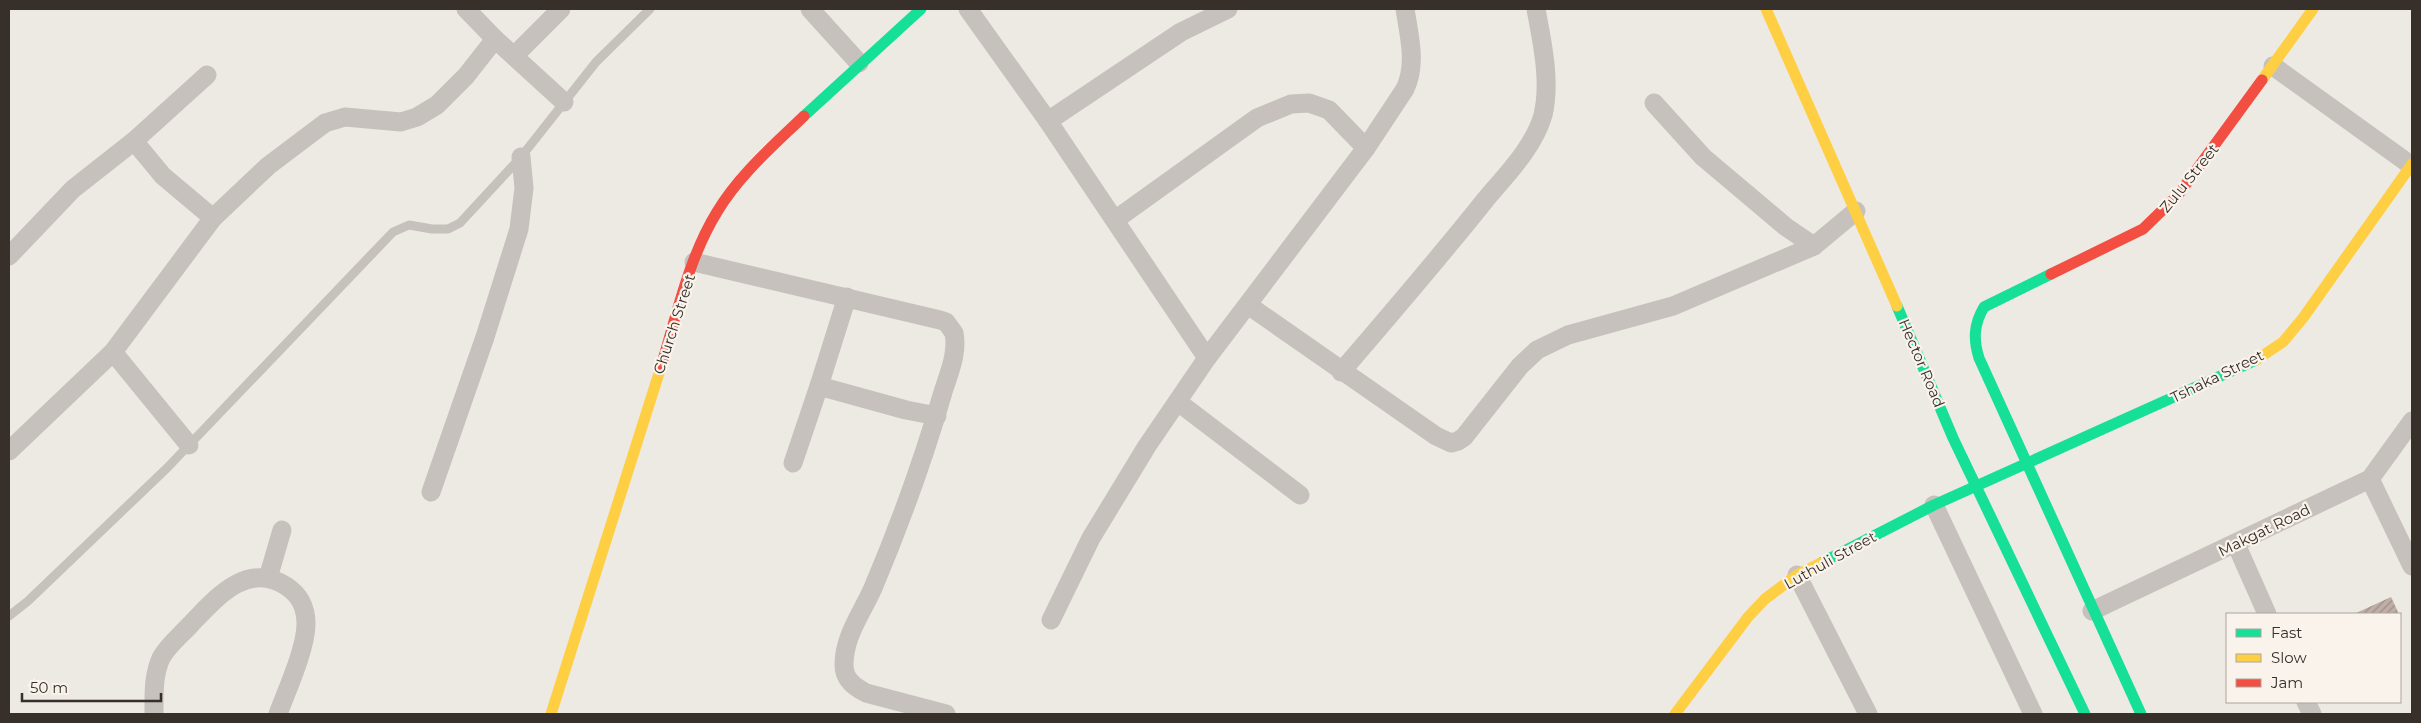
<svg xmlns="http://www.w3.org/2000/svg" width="2421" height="723" font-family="Montserrat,sans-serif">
<defs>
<pattern id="building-hatch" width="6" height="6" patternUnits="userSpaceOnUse" patternTransform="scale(1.25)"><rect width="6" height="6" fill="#bfafa6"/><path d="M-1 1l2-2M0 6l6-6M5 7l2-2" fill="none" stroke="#9c8f87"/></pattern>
</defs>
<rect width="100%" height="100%" fill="#ede9e3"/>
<!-- building -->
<polygon fill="url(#building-hatch)" points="2391,597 2399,614 2354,614"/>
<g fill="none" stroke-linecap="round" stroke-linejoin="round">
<!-- lane -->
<polyline stroke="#c6c1bc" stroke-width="9" points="9,616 28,601 167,468 393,232 409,225 432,229 448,229 460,223 521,157 596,62 650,9"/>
<!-- street -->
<g stroke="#c6c1bc" stroke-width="19">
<polyline points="466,9 495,39 564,102"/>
<polyline points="810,9 859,63"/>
<polyline points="968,9 1048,121 1207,358"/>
<polyline points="514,56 561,9"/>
<polyline points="2273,66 2412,166"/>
<polyline points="1654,103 1703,157 1786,227 1814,246"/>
<polyline points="1048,121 1181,32 1228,9"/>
<polyline points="134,141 163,176 213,218"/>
<polyline points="1115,220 1257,118 1291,104 1309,103 1329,110 1366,148"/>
<polyline points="9,256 73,189 134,141 207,75"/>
<path d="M694 262 940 320 946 322 954 333C958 353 949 373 943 392 924 458 900 524 873 588 862 613 844 636 844 665 844 680 855 687 866 693L946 714"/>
<polyline points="847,297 819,386 906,410 937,416"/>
<polyline points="1248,305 1436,436 1451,443 1458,441 1464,437 1520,366 1537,350 1568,335 1673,306 1814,246 1856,211"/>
<polyline points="113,352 189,445"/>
<path d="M1341 372C1390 315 1439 258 1486 199 1507 174 1534 147 1543 115 1551 81 1542 42 1536 9"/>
<polyline points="1178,402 1300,495"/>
<polyline points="9,451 113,352 213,218 268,166 325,123 345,117 401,122 417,117 437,105 466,76 495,39"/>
<polyline points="793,463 819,386"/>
<polyline points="2370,479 2412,566"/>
<polyline points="431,492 485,337 519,229 524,188 521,157"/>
<polyline points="1934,505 2033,714"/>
<polyline points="2236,544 2267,614"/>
<polyline points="1797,575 1868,714"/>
<polyline points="268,578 282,530"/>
<polyline points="2092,611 2370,479 2412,421"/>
<path d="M1051 620 1091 538 1147 446 1207 358 1366 148 1405 89C1417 64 1409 35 1405 9"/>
<polyline points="2306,702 2312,714"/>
<path d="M154 714C154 695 153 676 161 658 168 645 181 635 191 624 216 598 247 561 286 586 300 595 306 607 306 624 306 648 287 690 278 714"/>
</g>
<!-- fast -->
<g stroke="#16e098" stroke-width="11">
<polyline points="804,116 921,9"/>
<path d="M2051 274 1984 307C1974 324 1973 339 1979 358L2141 714"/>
<polyline points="1897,306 1953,438 2085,714"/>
<polyline points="1821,563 1934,505 2256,360"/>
</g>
<!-- slow -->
<g stroke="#ffcf43" stroke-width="11">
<polyline points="1766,9 1897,306"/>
<polyline points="2262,80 2313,9"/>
<polyline points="2256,360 2283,342 2303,318 2412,164"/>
<polyline points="551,714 660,370"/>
<polyline points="1675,714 1748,617 1765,599 1797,575 1821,563"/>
</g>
<!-- jam -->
<g stroke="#f24e42" stroke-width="11">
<polyline points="2051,274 2143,229 2178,195 2262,80"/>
<path d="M660 370C676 318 688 259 717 212 739 175 773 146 804 116"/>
</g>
</g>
<g text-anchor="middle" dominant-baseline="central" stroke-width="4.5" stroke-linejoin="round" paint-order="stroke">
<!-- street labels -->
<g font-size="15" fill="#372f2a" stroke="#f9f3eb">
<text transform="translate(2189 178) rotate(-51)">Zulu Street</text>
<text transform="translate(674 324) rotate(-72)">Church Street</text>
<text transform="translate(1922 363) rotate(67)">Hector Road</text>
<text transform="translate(2217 376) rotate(-26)">Tshaka Street</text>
<text transform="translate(2264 530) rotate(-26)">Makgat Road</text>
<text transform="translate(1830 560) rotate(-29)">Luthuli Street</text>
</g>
</g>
<!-- border -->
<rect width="2421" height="723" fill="none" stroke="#372f2a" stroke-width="20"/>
<!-- legend -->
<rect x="2226" y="613" width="175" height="90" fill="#f9f3eb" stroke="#aba59e"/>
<rect x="2236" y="629" width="25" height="8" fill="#16e098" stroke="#aba59e"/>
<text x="2271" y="638" font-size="15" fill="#372f2a">Fast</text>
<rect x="2236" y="654" width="25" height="8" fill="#ffcf43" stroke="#aba59e"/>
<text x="2271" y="663" font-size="15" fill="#372f2a">Slow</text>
<rect x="2236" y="679" width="25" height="8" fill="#f24e42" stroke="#aba59e"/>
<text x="2271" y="688" font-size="15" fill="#372f2a">Jam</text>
<!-- scale -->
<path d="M22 693v8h139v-8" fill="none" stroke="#372f2a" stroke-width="2.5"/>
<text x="30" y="693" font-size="15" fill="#372f2a" stroke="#f9f3eb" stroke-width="4" paint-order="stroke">50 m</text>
</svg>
